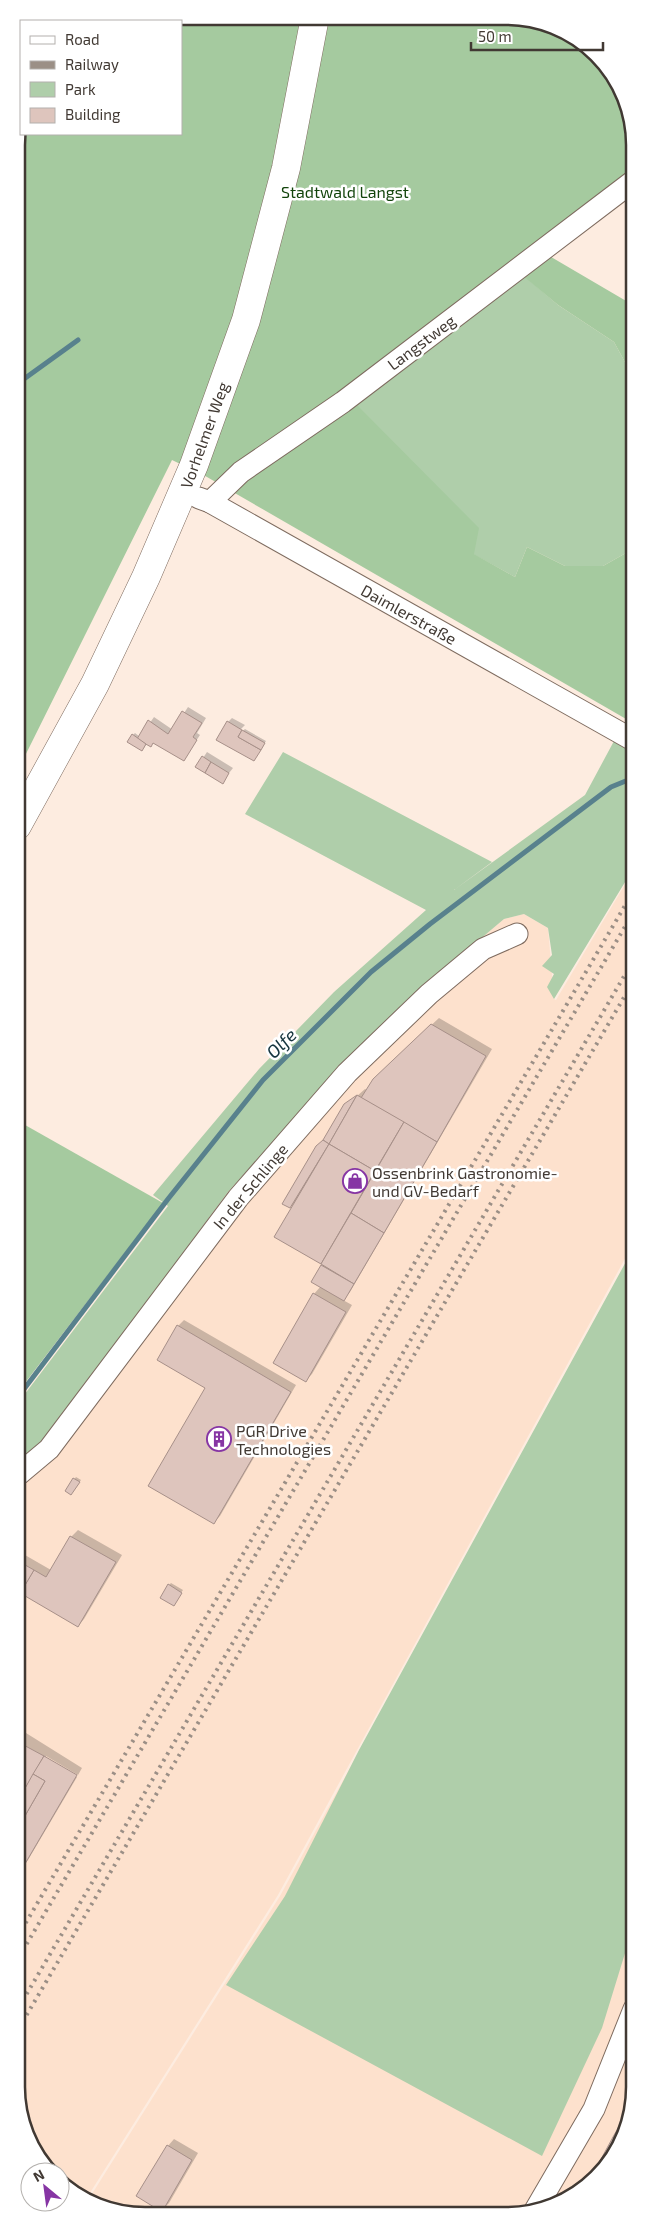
<svg xmlns="http://www.w3.org/2000/svg" width="651" height="2232" font-family="'Exo 2',sans-serif">
<rect width="100%" height="100%" fill="#fdece0"/>
<!-- built -->
<g fill="#fde1cd">
<polygon points="633,871 634,1242 278,1895 88,2196 60,2181 60,2172 51,2172 19,2112 18,1463 43,1442 228,1192 340,1067 420,990 504,919 524,914 548,928 554,999 556,1000"/>
<polygon points="634,1248 634,2095 625,2136 603,2172 570,2199 531,2213 120,2213 90,2197 280,1896"/>
</g>
<!-- green -->
<g fill="#afceaa">
<polygon points="522,274 558,305 614,342 626,364 633,370 633,540 626,553 603,566 565,566 527,547 515,577 473,554 354,402"/>
<polygon points="614,741 633,754 633,869 554,999 547,987 554,974 542,966 552,955 548,928 524,914 504,919 420,990 340,1067 228,1192 43,1442 18,1463 18,1403 168,1206 153,1195 259,1069 334,992 426,910 245,814 283,752 492,862 454,890 585,795"/>
<polygon points="634,1247 634,1924 602,2028 542,2156 226,1985 285,1896 359,1750"/>
</g>
<!-- forest -->
<g fill="#a5ca9f">
<polygon points="145,16 531,19 597,54 632,120 632,189 546,254 633,305 633,370 626,364 614,342 558,305 522,275 355,403 479,528 474,554 515,577 527,547 565,566 603,566 626,553 633,540 633,723 207,477 172,460 17,772 17,137 21,117 21,134 181,134 181,21 120,21"/>
<polygon points="18,1121 163,1203 18,1392"/>
</g>
<!-- shadow -->
<g fill="#0003">
<polygon points="188,707 206,718 197,733 200,735 184,759 154,742 147,743 144,748 133,735 135,733 140,737 154,717 173,730"/>
<polygon points="232,718 245,725 237,733 238,735 245,729 266,741 254,760 228,722"/>
<polygon points="207,752 233,768 222,782 197,767"/>
<polygon points="439,1018 492,1049 350,1292 343,1300 352,1305 312,1374 305,1381 314,1294 321,1286 313,1281 323,1264 275,1236 295,1203 290,1207 324,1140 356,1097 365,1089 367,1090 381,1072"/>
<polygon points="184,1320 296,1385 220,1516 213,1523 207,1387 178,1326"/>
<polygon points="76,1477 81,1480 73,1492 66,1490"/>
<polygon points="78,1530 122,1555 84,1619 78,1626 22,1593 18,1599 18,1551 51,1570 71,1537"/>
<polygon points="171,1583 183,1590 175,1602 169,1585"/>
<polygon points="18,1728 82,1768 78,1775 46,1756 46,1759 77,1777 28,1860 22,1867 18,1865"/>
<polygon points="174,2139 198,2153 169,2203 162,2210 168,2146"/>
</g>
<g fill="none" stroke-linecap="round" stroke-linejoin="round">
<!-- stream -->
<g stroke="#58818d" stroke-width="5">
<polyline points="17,384 78,340"/>
<polyline points="18,1397 168,1199 263,1080 371,972 430,924 611,787 633,778"/>
</g>
</g>
<!-- building -->
<g fill="#dec5bd" stroke="#a79089">
<polygon points="182,711 202,723 193,737 197,740 184,761 153,743 151,747 137,739 148,720 168,734"/>
<polygon points="227,721 242,730 238,737 261,750 254,761 216,740"/>
<polygon points="242,730 265,743 261,750 238,737"/>
<polygon points="132,734 146,744 142,751 127,742"/>
<polygon points="202,756 211,762 205,773 195,767"/>
<polygon points="211,762 229,773 223,784 205,773"/>
<polygon points="431,1024 486,1056 437,1142 361,1098 373,1079"/>
<polygon points="357,1095 329,1144 323,1140 344,1104"/>
<polygon points="357,1095 404,1122 375,1171 329,1144"/>
<polygon points="404,1122 437,1142 384,1233 351,1213"/>
<polygon points="323,1140 329,1144 290,1208 282,1204 316,1146"/>
<polygon points="329,1144 375,1171 321,1264 274,1237"/>
<polygon points="351,1213 384,1233 354,1284 321,1264"/>
<polygon points="321,1265 354,1284 344,1301 311,1282"/>
<polygon points="313,1293 346,1312 306,1382 273,1363"/>
<polygon points="177,1325 291,1392 214,1524 148,1486 205,1388 157,1360"/>
<polygon points="73,1478 80,1482 71,1495 65,1491"/>
<polygon points="70,1536 116,1562 78,1627 20,1593 34,1570 46,1577"/>
<polygon points="18,1561 34,1570 18,1597"/>
<polygon points="168,1584 182,1593 174,1606 160,1598"/>
<polygon points="18,1742 44,1756 18,1801"/>
<polygon points="44,1756 77,1775 22,1869 18,1867 18,1828 45,1781 33,1774"/>
<polygon points="33,1774 45,1781 18,1828 18,1801"/>
<polygon points="633,2101 625,2136 621,2142 613,2137"/>
<polygon points="613,2137 621,2142 603,2172 587,2185"/>
<polygon points="167,2145 192,2160 162,2212 136,2196"/>
</g>
<g fill="none" stroke-linecap="round" stroke-linejoin="round">
<defs>
<g id="street">
<polyline points="199,498 210,502 633,740"/>
<polyline points="210,502 241,472 343,402 632,182"/>
<polyline points="18,1475 49,1449 238,1198 347,1073 429,994 483,949 517,934"/>
<polyline points="534,2212 594,2109 634,2009"/>
</g>
<polyline id="secondary" points="17,826 95,684 146,577 194,465 246,320 286,168 315,17"/>
</defs>
<!-- street casing -->
<use href="#street" stroke="#7e6b5f" stroke-width="23"/>
<!-- secondary casing -->
<use href="#secondary" stroke="#7e6b5f" stroke-width="29"/>
<!-- street -->
<use href="#street" stroke="#fff" stroke-width="21"/>
<!-- secondary -->
<use href="#secondary" stroke="#fff" stroke-width="28"/>
<!-- rail -->
<g stroke="#9b8f86" stroke-width="4" stroke-dasharray="2.5 5" stroke-linecap="butt">
<polyline points="18,1936 633,892"/>
<polyline points="19,1957 633,913"/>
<polyline points="19,2007 633,961"/>
<polyline points="19,2028 633,982"/>
</g>
</g>
<!-- icons -->
<defs>
<symbol id="shop-ring" viewBox="-11 -11 22 22"><circle r="9.5" fill="#fff" stroke="#8635a4" stroke-width="1.5"/><path d="M-5-2.5h2.3a2.7 3.5 0 0 1 5.4 0H5L5.5 6h-11ZM-1.5-2.5h3a1.5 2.3 0 0 0-3 0Z" fill="#8635a4"/></symbol>
<symbol id="building-ring" viewBox="-11 -11 22 22"><circle r="9.5" fill="#fff" stroke="#8635a4" stroke-width="1.5"/><path d="M-4-6H4V6H1V3H-1V6H-4ZM-2.5-4.3h1.7v1.8h-1.7ZM.8-4.3h1.7v1.8H.8ZM-2.5-1h1.7V.8h-1.7ZM.8-1h1.7V.8H.8Z" fill="#8635a4"/></symbol>
</defs>
<g fill-rule="evenodd">
<use href="#shop-ring" x="341" y="1167" width="28" height="28"/>
<use href="#building-ring" x="205" y="1425" width="28" height="28"/>
</g>
<g text-anchor="middle" dominant-baseline="central" stroke-width="5" stroke-linejoin="round" paint-order="stroke">
<!-- park labels -->
<g font-size="16" fill="#12440b" stroke="#fff">
<text x="345" y="191">Stadtwald Langst</text>
</g>
<!-- street labels -->
<g font-size="16" fill="#413933" stroke="#fff">
<text transform="translate(421 342) rotate(-37)">Langstweg</text>
<text transform="translate(204 435) rotate(-70)">Vorhelmer Weg</text>
<text transform="translate(409 614) rotate(29)">Daimlerstraße</text>
<text transform="translate(250 1186) rotate(-50)">In der Schlinge</text>
</g>
<!-- poi labels -->
<g font-size="16" fill="#413933" stroke="#fff" text-anchor="start">
<text x="372" y="1172">Ossenbrink Gastronomie-<tspan x="372" dy="18">und GV-Bedarf</tspan></text>
<text x="236" y="1430">PGR Drive<tspan x="236" dy="18">Technologies</tspan></text>
</g>
<!-- water labels -->
<g font-size="18" font-style="italic" fill="#16353f" stroke="#fff">
<text transform="translate(281 1043) rotate(-45)">Olfe</text>
</g>
</g>
<!-- crop -->
<path d="M0 0H651V2232H0ZM145 25H506A120 120 0 0 1 626 145V2087A120 120 0 0 1 506 2207H145A120 120 0 0 1 25 2087V145A120 120 0 0 1 145 25Z" fill="#fff" fill-rule="evenodd"/>
<path fill="none" stroke="#413933" stroke-width="2.5" d="M145 25H506A120 120 0 0 1 626 145V2087A120 120 0 0 1 506 2207H145A120 120 0 0 1 25 2087V145A120 120 0 0 1 145 25Z"/>
<!-- legend -->
<rect x="20" y="20" width="162" height="115" fill="#ffffff" stroke="#b3b0ad"/>
<rect x="30" y="36" width="25" height="8" fill="#ffffff" stroke="#b3b0ad"/>
<text x="65" y="45" font-size="15" fill="#413933">Road</text>
<rect x="30" y="61" width="25" height="8" fill="#9b8f86" stroke="#b3b0ad"/>
<text x="65" y="70" font-size="15" fill="#413933">Railway</text>
<rect x="30" y="82" width="25" height="15" fill="#afceaa" stroke="#b3b0ad"/>
<text x="65" y="95" font-size="15" fill="#413933">Park</text>
<rect x="30" y="108" width="25" height="15" fill="#dec5bd" stroke="#b3b0ad"/>
<text x="65" y="120" font-size="15" fill="#413933">Building</text>
<!-- north arrow -->
<g transform="translate(45 2187) rotate(331)"><circle r="24" fill="#ffffff" stroke="#b3b0ad"/>
<path d="M0-4L9 19L0 12L-9 19Z" fill="#8635a4"/>
<text y="-8" font-size="14" font-weight="bold" text-anchor="middle" fill="#413933">N</text>
</g>
<!-- scale -->
<path d="M471 42v8h132v-8" fill="none" stroke="#413933" stroke-width="2.5"/>
<text x="478" y="42" font-size="15" fill="#413933" stroke="#ffffff" stroke-width="4" paint-order="stroke">50 m</text>
</svg>
